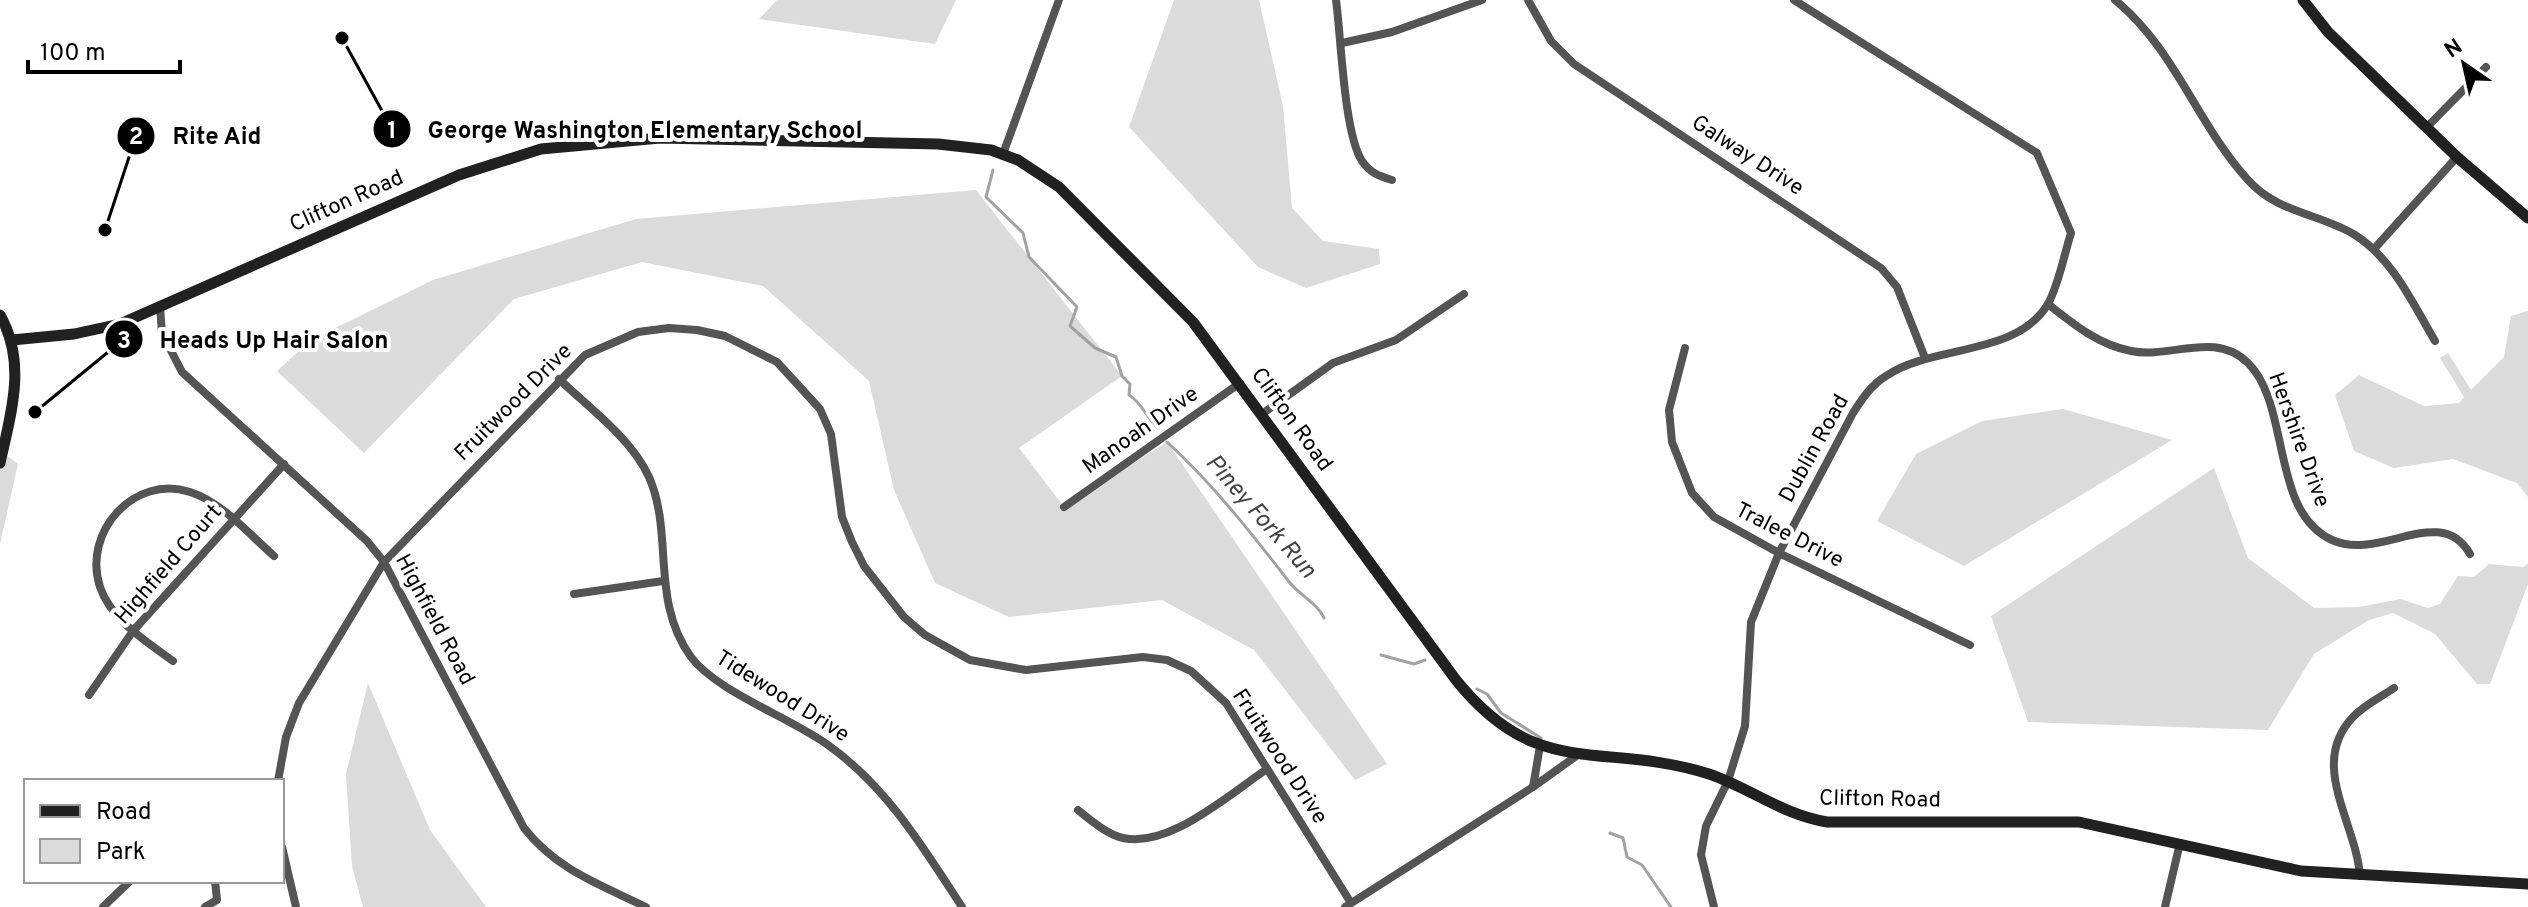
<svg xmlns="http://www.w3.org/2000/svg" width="2528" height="907" font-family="Overpass,sans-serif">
<rect width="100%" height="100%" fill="#fff"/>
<!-- green -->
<g fill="#dbdbdb">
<polygon points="777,0 956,0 935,44 759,19"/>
<polygon points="1174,0 1259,0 1283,106 1292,208 1323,241 1379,249 1380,264 1306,288 1258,267 1129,127"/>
<polygon points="976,190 1122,376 1019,448 1064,507 1167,442 1387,764 1355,780 1254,650 1162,600 1009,617 935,583 894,490 869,381 763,286 642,262 514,299 364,453 277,371 311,340 433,280 636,219"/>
<polygon points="2528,311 2528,497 2517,483 2453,459 2394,468 2354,451 2335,395 2359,375 2424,406 2459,403 2464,397 2440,358 2448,353 2471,390 2504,357 2511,316"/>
<polygon points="2063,409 2172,440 1964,566 1877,521 1916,454 1982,421"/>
<polygon points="0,451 18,464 0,544"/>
<polygon points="2214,468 2248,558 2314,608 2359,607 2400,599 2428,608 2440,604 2458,576 2474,577 2489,564 2523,567 2528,564 2528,584 2490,684 2477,684 2435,634 2393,613 2369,620 2314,654 2268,730 2028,722 1991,616"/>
<polygon points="368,683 430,830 486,907 363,907 352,866 346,774"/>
</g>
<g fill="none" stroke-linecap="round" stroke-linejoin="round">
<!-- stream -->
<g stroke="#a2a2a2" stroke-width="3">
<path d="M993 170 986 197 1023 233 1029 257 1077 307 1070 326 1095 348 1116 357 1122 376 1130 384 1129 395C1141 402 1147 418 1158 428"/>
<path d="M1167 442C1213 484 1252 534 1290 583 1301 596 1318 604 1324 618"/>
<polyline points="1381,655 1414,664 1425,660"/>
<polyline points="1477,689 1487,694 1501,713 1541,738"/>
<polyline points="1610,833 1623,838 1627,857 1642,865 1671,907"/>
</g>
<!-- street -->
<g stroke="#545454" stroke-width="8">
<path d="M1336 0C1341 36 1344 134 1362 161 1370 173 1379 176 1392 180"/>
<polyline points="1528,0 1551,41 1574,64 1881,268 1897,287 1925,358"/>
<path d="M2115 0C2175 49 2197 124 2248 180 2277 213 2321 214 2355 235 2393 259 2413 304 2435 341"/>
<polyline points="1342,43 1392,32 1482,0"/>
<polyline points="2427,127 2486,67"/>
<polyline points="1003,154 1059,0"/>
<polyline points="2374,249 2457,157"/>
<path d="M2048 304C2073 324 2099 345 2131 351 2171 359 2215 330 2248 363 2291 405 2270 512 2332 540 2380 562 2440 502 2470 554"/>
<path d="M160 307 162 333 182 372 367 541 384 562 524 828C557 870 599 884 646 907"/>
<polyline points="1685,348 1669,410 1672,442 1692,493 1714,517 1779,553 1970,645"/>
<path d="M559 379C589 408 631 438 649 477 674 534 650 601 691 657 716 691 791 718 828 745 887 787 923 847 962 907"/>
<polyline points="1262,414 1333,363 1396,340 1464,294"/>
<polyline points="1064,507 1240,383"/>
<polyline points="574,594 663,581"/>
<path d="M173 661C147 642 111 620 100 587 82 532 134 474 190 492 222 502 250 535 274 556"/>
<polyline points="89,695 133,631 284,464"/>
<polyline points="278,781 286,737 299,703 384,562 585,355 638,332 669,328 697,330 725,336 777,362 820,409 831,434 842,517 852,542 864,566 904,617 925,635 970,660 1026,670 1143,657 1167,660 1191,671 1226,703 1351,903"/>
<polyline points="1533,787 1579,754"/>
<path d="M1078 810C1089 819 1100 829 1114 835 1161 856 1228 795 1267 769"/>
<polyline points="282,847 296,907"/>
<path d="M2360 876C2356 822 2308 764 2353 717 2364 705 2381 697 2394 688"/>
<polyline points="103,907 130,881"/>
<polyline points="205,907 217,900 215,881"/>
<polyline points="1345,907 1533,787 1540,746"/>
<path d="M1714 907 1701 855 1706 826 1728 781 1745 726 1751 622 1779 553 1853 413C1862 399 1871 385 1886 376 1933 344 2016 357 2048 304 2059 284 2064 255 2071 233L2037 153 1794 0"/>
<polyline points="2165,907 2180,843"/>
</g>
<!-- secondary -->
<g stroke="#212121" stroke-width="11">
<polyline points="2303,0 2328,32 2457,157 2528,218"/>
<path d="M0 315C27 363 11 413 0 463"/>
<path d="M12 340 74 334 120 324 459 175 541 149 660 138 938 144 991 150 1018 160 1059 187 1193 322 1456 680C1539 783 1602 740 1709 774 1750 788 1783 815 1827 822H2079L2301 871 2528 884"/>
</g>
</g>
<g text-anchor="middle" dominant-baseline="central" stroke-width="8" stroke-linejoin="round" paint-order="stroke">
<!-- street labels -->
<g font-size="22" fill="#000" stroke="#fff">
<text transform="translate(1747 156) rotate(33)">Galway Drive</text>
<text transform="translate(347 202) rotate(-24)">Clifton Road</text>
<text transform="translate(514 403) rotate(-45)">Fruitwood Drive</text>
<text transform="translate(1291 420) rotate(54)">Clifton Road</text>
<text transform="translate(1141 431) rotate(-35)">Manoah Drive</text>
<text transform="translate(2298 440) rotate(70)">Hershire Drive</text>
<text transform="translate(1815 449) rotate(-61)">Dublin Road</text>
<text transform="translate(1789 536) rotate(27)">Tralee Drive</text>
<text transform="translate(169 565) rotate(-49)">Highfield Court</text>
<text transform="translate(434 620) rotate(62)">Highfield Road</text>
<text transform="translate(782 697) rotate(32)">Tidewood Drive</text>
<text transform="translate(1279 757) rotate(57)">Fruitwood Drive</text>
<text transform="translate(1880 800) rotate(1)">Clifton Road</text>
</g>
<!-- water labels -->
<g font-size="24" font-style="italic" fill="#434343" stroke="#fff">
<text transform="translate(1260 517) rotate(49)">Piney Fork Run</text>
</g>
</g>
<!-- callouts -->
<path fill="none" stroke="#000" stroke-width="3" d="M342 38L392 129M105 230L136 136M35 412L124 339"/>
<g fill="#000" stroke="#fff" stroke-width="3">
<circle cx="342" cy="38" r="8"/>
<circle cx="105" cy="230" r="8"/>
<circle cx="35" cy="412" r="8"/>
<circle cx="392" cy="129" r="20"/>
<circle cx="136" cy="136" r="20"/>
<circle cx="124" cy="339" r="20"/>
</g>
<g font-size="24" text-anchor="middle" font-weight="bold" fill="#fff">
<text x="392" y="138">1</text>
<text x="136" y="144">2</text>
<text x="124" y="348">3</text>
</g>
<g font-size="24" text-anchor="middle" font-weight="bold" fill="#000" stroke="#fff" stroke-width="8" stroke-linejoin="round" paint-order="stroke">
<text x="645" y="138">George Washington Elementary School</text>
<text x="217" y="144">Rite Aid</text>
<text x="274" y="348">Heads Up Hair Salon</text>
</g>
<!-- legend -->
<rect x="24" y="779" width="260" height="104" fill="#ffffff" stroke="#999999" stroke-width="2"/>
<rect x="40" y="805" width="40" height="12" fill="#212121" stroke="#999999" stroke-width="2"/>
<text x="96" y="819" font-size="24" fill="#000000">Road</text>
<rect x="40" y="839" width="40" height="24" fill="#dbdbdb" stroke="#999999" stroke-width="2"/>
<text x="96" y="859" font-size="24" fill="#000000">Park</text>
<!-- north arrow -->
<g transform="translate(2464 64) rotate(326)" stroke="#ffffff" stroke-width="6" paint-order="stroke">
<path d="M0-6L14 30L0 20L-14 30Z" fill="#000000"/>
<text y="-12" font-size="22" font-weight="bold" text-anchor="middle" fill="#000000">N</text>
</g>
<!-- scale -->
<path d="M28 60v12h152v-12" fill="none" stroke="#000000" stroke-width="4"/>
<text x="40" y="60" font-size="24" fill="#000000" stroke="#ffffff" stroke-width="6" paint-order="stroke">100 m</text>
</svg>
